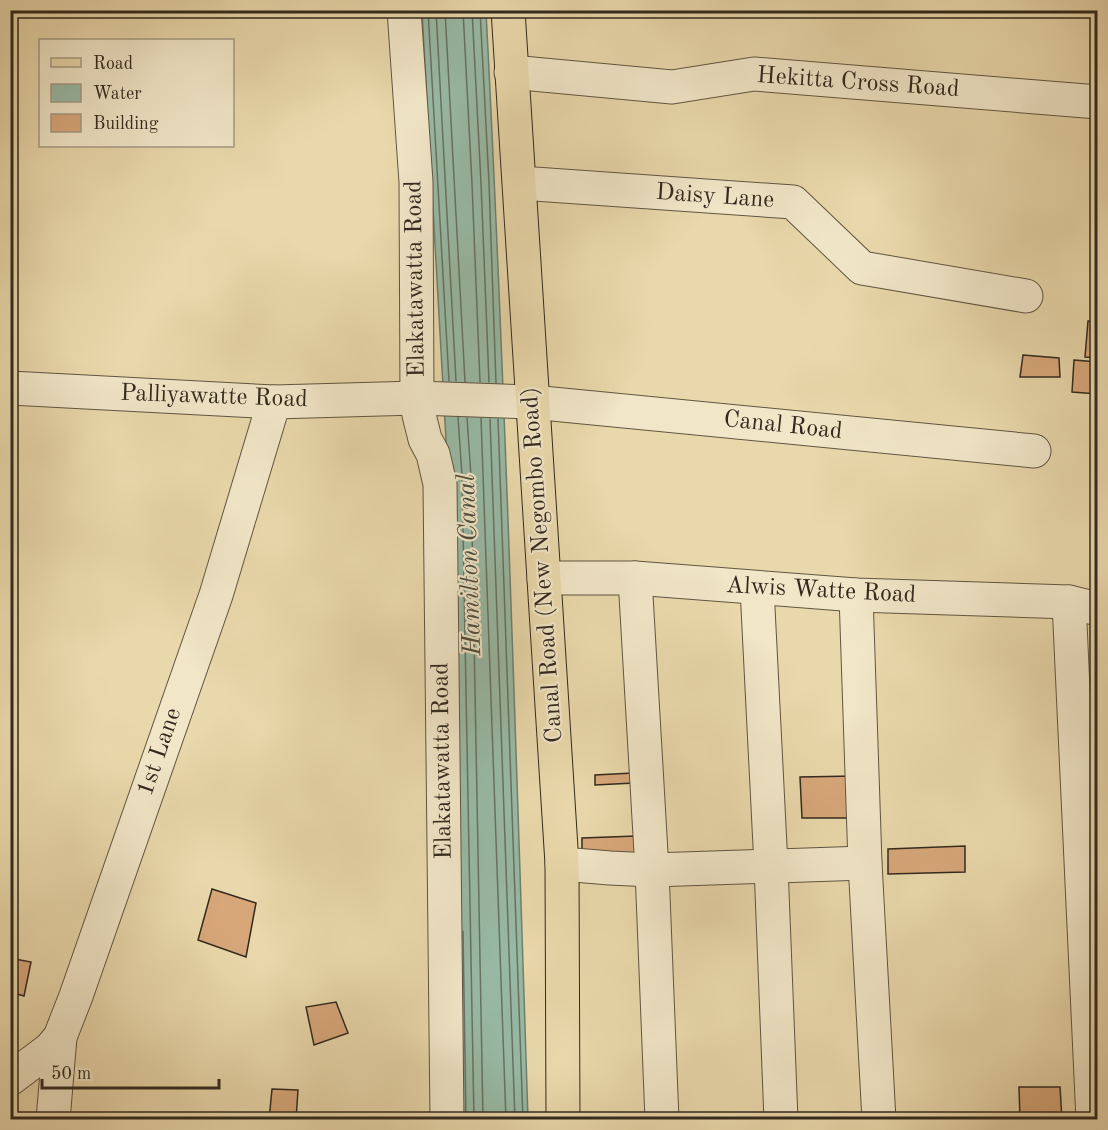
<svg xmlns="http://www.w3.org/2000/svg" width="1108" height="1130" font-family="'Old Standard TT',serif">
<rect width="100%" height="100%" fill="#e9d8ab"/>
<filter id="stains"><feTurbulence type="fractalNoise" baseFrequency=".00333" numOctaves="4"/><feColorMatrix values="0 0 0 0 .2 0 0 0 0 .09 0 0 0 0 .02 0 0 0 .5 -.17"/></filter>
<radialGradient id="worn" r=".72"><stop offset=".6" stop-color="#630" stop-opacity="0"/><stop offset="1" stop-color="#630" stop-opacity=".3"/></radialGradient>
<!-- water -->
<path fill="#98baa6" stroke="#6f8070" stroke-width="1.5" d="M422 11H486C505 380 516 750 528 1119H461L448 476Z"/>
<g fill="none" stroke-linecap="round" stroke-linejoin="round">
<!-- shore -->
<g stroke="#657262" stroke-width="1.5">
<polyline points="428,10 449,381"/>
<polyline points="436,10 456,381"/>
<polyline points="445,10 465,382"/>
<polyline points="463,10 472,184 480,382"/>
<polyline points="472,10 481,183 489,382"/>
<polyline points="480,10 489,183 496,383"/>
<polyline points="458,417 462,476 474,1120"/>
<polyline points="467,418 471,476 483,1120"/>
<polyline points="481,418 506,1120"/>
<polyline points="490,419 515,1120"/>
<polyline points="498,419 523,1120"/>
<polyline points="463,931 466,1120"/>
</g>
</g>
<!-- building -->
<g fill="#d7a77a" stroke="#32291e" stroke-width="1.5">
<polygon points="1088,321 1098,321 1098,358 1085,357"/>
<polygon points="1023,355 1059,358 1060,377 1020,377"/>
<polygon points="1074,360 1098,362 1098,394 1072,392"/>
<polygon points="633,773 634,783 595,785 595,775"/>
<polygon points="854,776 858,818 802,818 800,777"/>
<polygon points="636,836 638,853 582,854 582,838"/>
<polygon points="965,846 965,872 888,874 888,849"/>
<polygon points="212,889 256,903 246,957 198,940"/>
<polygon points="10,958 31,962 24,996 10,992"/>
<polygon points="336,1002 348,1033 314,1045 306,1007"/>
<polygon points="1019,1087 1060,1087 1062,1120 1020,1120"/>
<polygon points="272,1089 298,1090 296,1120 269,1120"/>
</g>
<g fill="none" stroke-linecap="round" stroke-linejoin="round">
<defs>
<g id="minor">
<polyline points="404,10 416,182 417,398 419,415 425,439 433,454 440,484 447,1120"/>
<polyline points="511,72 672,87 754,74 1098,102"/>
<polyline points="520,183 793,202 862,268 1026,296"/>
<polyline points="10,388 274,402 417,398 532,402 1034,451"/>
<polyline points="544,578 635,578 856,595 1069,602 1098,609"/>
<polyline points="635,578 652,870 662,1120"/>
<polyline points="757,588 771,866 781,1120"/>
<polyline points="856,595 865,863 879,1120"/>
<polyline points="1069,602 1093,1120"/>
<polyline points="562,864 610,868 652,870 865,863"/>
<polyline points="10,1079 50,1049 60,1037 76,996 216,595 274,402"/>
<polyline points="53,1120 60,1037"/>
</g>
<polyline id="major" points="508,10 562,864 563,1120"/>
</defs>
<!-- minor casing -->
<use href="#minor" stroke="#605541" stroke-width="35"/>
<!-- major casing -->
<use href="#major" stroke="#32291e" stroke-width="35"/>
<!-- minor -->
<use href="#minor" stroke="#f1e6c8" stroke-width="33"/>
<!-- major -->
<use href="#major" stroke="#e9d8ab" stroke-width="33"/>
</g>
<g text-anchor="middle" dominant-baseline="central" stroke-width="4.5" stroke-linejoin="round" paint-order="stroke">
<!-- street labels -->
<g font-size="24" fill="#32291e" stroke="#f1e6c8">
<text transform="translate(858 83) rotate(4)">Hekitta Cross Road</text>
<text transform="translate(715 197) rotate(4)">Daisy Lane</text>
<text transform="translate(416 279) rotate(-91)">Elakatawatta Road</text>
<text transform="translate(214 397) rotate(2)">Palliyawatte Road</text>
<text transform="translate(783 426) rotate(6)">Canal Road</text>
<text transform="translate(543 565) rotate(-94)">Canal Road (New Negombo Road)</text>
<text transform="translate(821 591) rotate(3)">Alwis Watte Road</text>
<text transform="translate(160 752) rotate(-71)">1st Lane</text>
<text transform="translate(443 761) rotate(-91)">Elakatawatta Road</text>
</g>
<!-- water labels -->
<g font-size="26" font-style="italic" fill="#4c4d40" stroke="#f1e6c8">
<text transform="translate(470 565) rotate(-92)">Hamilton Canal</text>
</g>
</g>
<!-- margin -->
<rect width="1108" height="1130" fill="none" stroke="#e9d8ab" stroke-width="36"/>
<rect x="12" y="12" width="1084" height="1106" fill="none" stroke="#32291e" stroke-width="3"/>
<rect x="18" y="18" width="1072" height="1094" fill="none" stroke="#32291e" stroke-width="1.5"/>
<!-- legend -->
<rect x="39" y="39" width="195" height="108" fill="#f1e6c8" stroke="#a59a84" stroke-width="1.5"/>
<rect x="51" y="58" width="30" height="9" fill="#e9d8ab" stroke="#a59a84" stroke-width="1.5"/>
<text x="93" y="69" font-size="18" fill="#32291e">Road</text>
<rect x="51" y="84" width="30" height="18" fill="#98baa6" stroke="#a59a84" stroke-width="1.5"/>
<text x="93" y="99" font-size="18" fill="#32291e">Water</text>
<rect x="51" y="114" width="30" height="18" fill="#d7a77a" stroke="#a59a84" stroke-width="1.5"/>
<text x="93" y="129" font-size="18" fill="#32291e">Building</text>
<!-- scale -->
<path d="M42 1079v9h177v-9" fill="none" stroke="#32291e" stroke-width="3"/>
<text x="51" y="1079" font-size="18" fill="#32291e" stroke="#f1e6c8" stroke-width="4.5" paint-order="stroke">50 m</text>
<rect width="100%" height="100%" filter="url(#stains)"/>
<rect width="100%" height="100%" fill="url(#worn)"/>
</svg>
